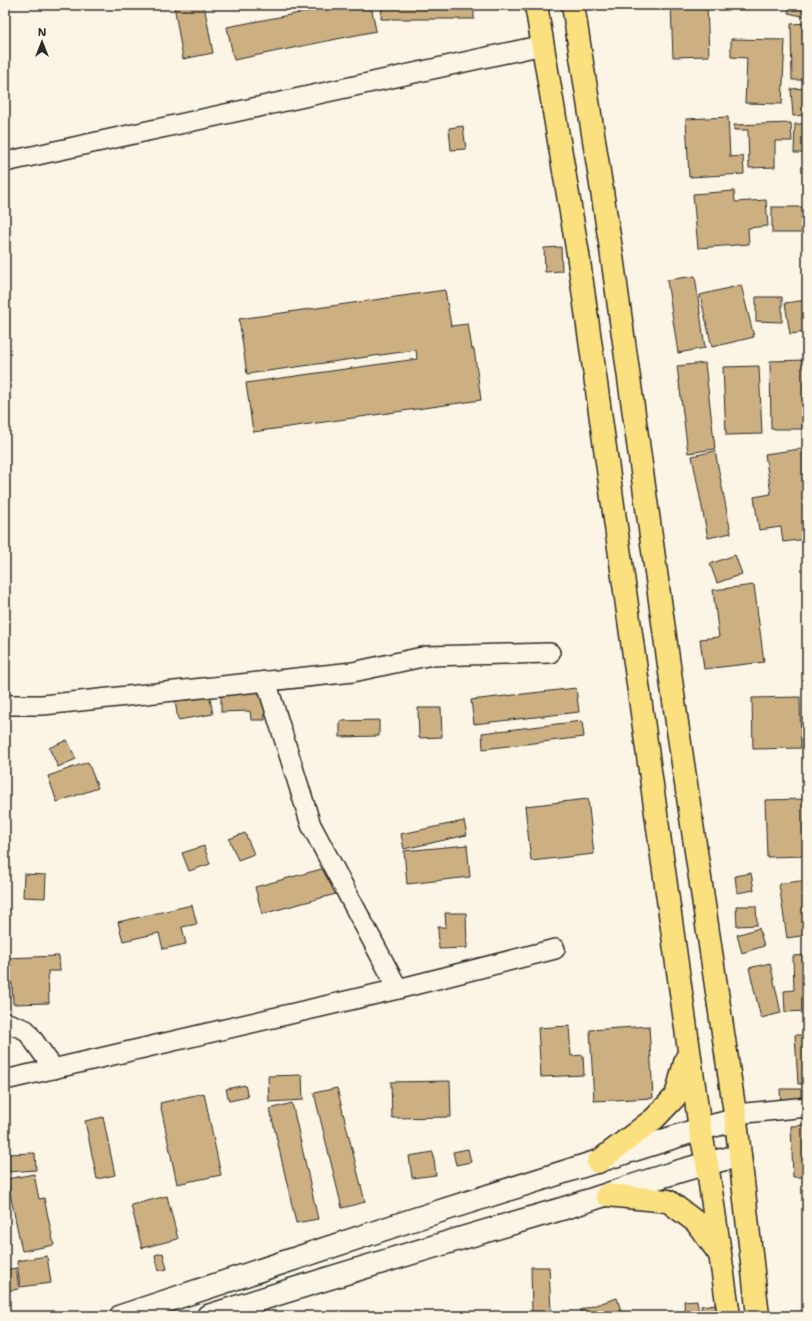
<svg xmlns="http://www.w3.org/2000/svg" width="812" height="1321" font-family="'Shantell Sans',sans-serif">
<rect width="100%" height="100%" fill="#fcf5e5"/>
<filter id="ink" filterUnits="userSpaceOnUse"><feTurbulence type="fractalNoise" baseFrequency=".025" numOctaves="2"/><feDisplacementMap in="SourceGraphic" scale="8" xChannelSelector="R" yChannelSelector="G"/><feConvolveMatrix kernelMatrix="1 2 1 2 8 2 1 2 1" color-interpolation-filters="sRGB"/></filter>
<g filter="url(#ink)">
<!-- building -->
<g fill="#ccb082" stroke="#2b2b2b">
<polygon points="174,5 204,5 213,53 183,59"/>
<polygon points="341,5 371,5 376,31 234,60 227,27"/>
<polygon points="382,5 474,5 474,19 381,19"/>
<polygon points="671,5 707,5 709,56 673,57"/>
<polygon points="790,5 807,5 807,17 788,13"/>
<polygon points="807,23 807,80 792,80 791,24"/>
<polygon points="731,39 785,40 782,104 745,103 747,58 731,57"/>
<polygon points="807,88 807,115 793,116 791,89"/>
<polygon points="728,117 730,157 743,156 744,174 689,177 686,119"/>
<polygon points="791,123 792,141 775,141 775,167 749,168 748,130 734,130 734,125"/>
<polygon points="795,124 807,124 807,153 794,153"/>
<polygon points="463,126 466,149 451,150 449,128"/>
<polygon points="734,191 735,202 766,200 768,226 748,228 749,244 698,248 693,194"/>
<rect x="772" y="207" width="32" height="26"/>
<polygon points="561,247 562,271 545,272 544,248"/>
<polygon points="695,276 705,348 678,353 667,280"/>
<polygon points="741,285 754,337 712,347 700,295"/>
<polygon points="445,290 451,326 468,324 472,349 474,349 481,400 253,432 246,383 417,359 416,350 247,374 239,319"/>
<polygon points="756,297 782,297 782,322 756,321"/>
<polygon points="807,300 807,332 790,334 785,303"/>
<polygon points="807,360 807,429 771,429 770,361"/>
<polygon points="705,363 715,449 688,453 677,366"/>
<polygon points="759,366 762,434 726,435 723,367"/>
<polygon points="807,448 807,539 783,542 781,527 759,530 754,497 771,494 765,454"/>
<polygon points="715,451 731,533 708,538 692,456"/>
<polygon points="735,555 742,574 717,583 710,564"/>
<polygon points="754,585 764,662 704,669 700,639 719,637 713,590"/>
<polygon points="576,688 579,712 474,724 471,700"/>
<polygon points="264,691 265,720 251,720 250,711 221,712 221,692"/>
<polygon points="209,694 213,714 178,720 175,701"/>
<polygon points="800,697 801,748 753,749 752,698"/>
<polygon points="418,708 441,708 442,737 419,738"/>
<polygon points="379,720 379,736 340,737 340,721"/>
<polygon points="582,721 584,737 483,749 482,733"/>
<polygon points="67,740 76,759 58,767 49,748"/>
<polygon points="88,762 98,788 57,802 48,776"/>
<polygon points="588,799 594,854 531,861 525,806"/>
<polygon points="807,799 807,856 767,857 765,800"/>
<polygon points="464,821 467,835 404,849 401,834"/>
<polygon points="245,833 254,854 238,860 229,839"/>
<polygon points="467,845 470,877 407,884 404,851"/>
<polygon points="204,846 210,864 189,871 182,853"/>
<polygon points="329,867 336,894 262,914 255,887"/>
<polygon points="751,873 754,890 737,893 735,876"/>
<polygon points="24,874 46,875 45,898 23,897"/>
<polygon points="807,880 807,935 787,938 779,884"/>
<polygon points="192,905 197,924 182,927 186,944 163,949 159,933 123,941 118,922"/>
<polygon points="736,906 756,906 757,925 737,926"/>
<polygon points="445,913 466,913 467,948 439,949 438,927 446,927"/>
<polygon points="759,928 764,946 742,953 737,935"/>
<polygon points="807,955 807,1011 785,1012 784,991 794,990 793,956"/>
<polygon points="59,956 60,971 48,971 49,1003 13,1004 12,983 5,984 5,958"/>
<polygon points="770,963 781,1013 761,1018 749,968"/>
<polygon points="569,1026 571,1056 583,1055 584,1075 541,1077 538,1028"/>
<polygon points="649,1026 653,1098 594,1101 590,1030"/>
<polygon points="795,1035 807,1035 807,1084 798,1084"/>
<polygon points="302,1075 303,1100 269,1102 268,1076"/>
<polygon points="450,1081 451,1117 392,1118 391,1082"/>
<polygon points="245,1085 248,1097 229,1101 226,1089"/>
<polygon points="337,1088 365,1202 342,1208 314,1093"/>
<polygon points="780,1089 801,1089 801,1104 781,1105"/>
<polygon points="204,1093 221,1175 177,1184 160,1103"/>
<polygon points="292,1103 318,1219 296,1223 270,1109"/>
<polygon points="103,1117 115,1175 97,1179 85,1121"/>
<polygon points="807,1125 807,1177 793,1177 791,1126"/>
<polygon points="468,1149 471,1162 456,1165 453,1152"/>
<polygon points="433,1152 436,1175 412,1178 409,1156"/>
<polygon points="35,1153 36,1170 7,1172 6,1154"/>
<polygon points="34,1174 39,1199 44,1198 54,1245 22,1251 7,1179"/>
<polygon points="167,1196 178,1239 142,1248 131,1205"/>
<polygon points="804,1222 807,1222 807,1259"/>
<polygon points="163,1253 167,1269 159,1271 155,1255"/>
<polygon points="47,1256 51,1283 20,1287 17,1261"/>
<polygon points="531,1267 549,1267 551,1313 532,1313"/>
<polygon points="16,1268 19,1289 5,1291 5,1270"/>
<polygon points="617,1298 621,1311 606,1316 582,1316 580,1310"/>
<polygon points="697,1300 699,1316 685,1316 684,1301"/>
<polygon points="724,1303 726,1316 702,1316 701,1306"/>
<polygon points="805,1310 807,1316 791,1316 790,1314"/>
</g>
<g fill="none" stroke-linecap="round" stroke-linejoin="round">
<defs>
<g id="street">
<polyline points="5,162 543,45"/>
<polyline points="266,681 311,825 398,989"/>
<polyline points="5,705 43,705 353,672 427,656 550,653"/>
<polyline points="5,1022 26,1030 54,1069"/>
<polyline points="5,1080 398,989 555,949"/>
<polyline points="735,1114 807,1107"/>
</g>
<g id="secondary">
<polyline points="121,1316 415,1219 700,1129 736,1120"/>
<path d="M208 1316C324 1279 441 1244 558 1210 618 1192 678 1168 740 1156"/>
</g>
<g id="primary">
<polyline points="536,5 578,254 700,1129 707,1163 729,1316"/>
<polyline points="573,5 611,249 678,730 736,1120 758,1316"/>
<polyline points="598,1162 654,1119 676,1096 686,1059"/>
<polyline points="607,1195 668,1201 696,1222 719,1253"/>
</g>
</defs>
<!-- street casing -->
<use href="#street" stroke="#2b2b2b" stroke-width="22"/>
<!-- secondary casing -->
<use href="#secondary" stroke="#2b2b2b" stroke-width="25"/>
<!-- primary casing -->
<use href="#primary" stroke="#2b2b2b" stroke-width="25"/>
<!-- street -->
<use href="#street" stroke="#fcf5e5" stroke-width="19"/>
<!-- secondary -->
<use href="#secondary" stroke="#fcf5e5" stroke-width="22"/>
<!-- primary -->
<use href="#primary" stroke="#fbe080" stroke-width="22"/>
</g>
</g>
<!-- margin -->
<rect width="812" height="1321" fill="none" stroke="#fcf5e5" stroke-width="20"/>
<rect x="10" y="10" width="792" height="1301" fill="none" stroke="#2b2b2b" stroke-width="1.5" filter="url(#ink)"/>
<!-- north arrow -->
<g transform="translate(42 42)" stroke="#fcf5e5" stroke-width="3" paint-order="stroke">
<path d="M0-3L7 15L0 10L-7 15Z" fill="#2b2b2b"/>
<text y="-6" font-size="11" font-weight="bold" text-anchor="middle" fill="#2b2b2b">N</text>
</g>
</svg>
